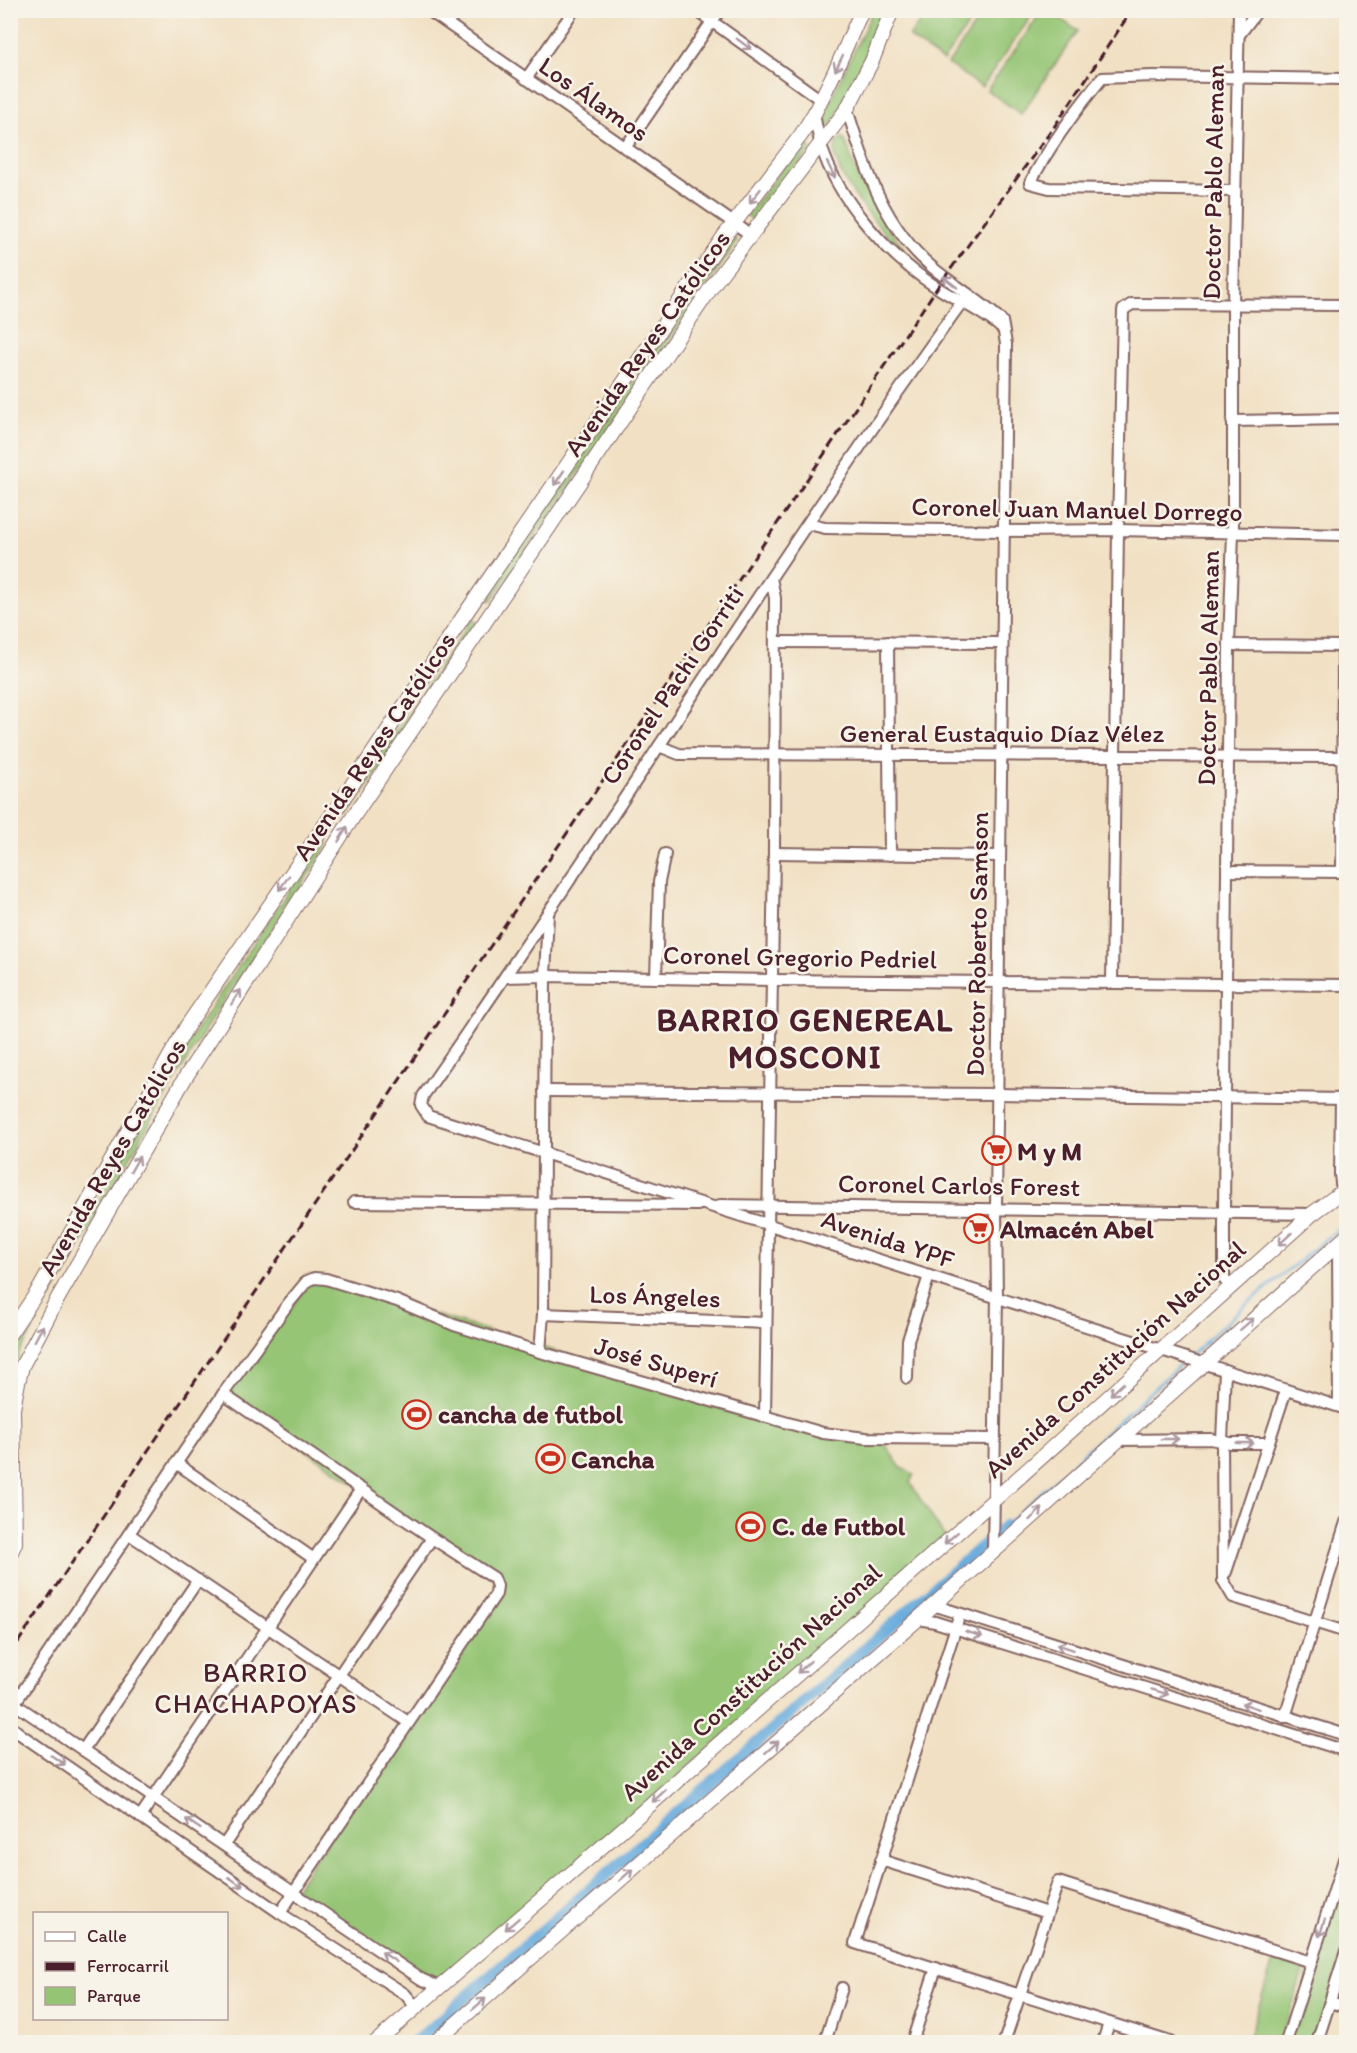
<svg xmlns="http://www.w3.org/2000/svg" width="1357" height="2053" font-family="Itim,sans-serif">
<rect width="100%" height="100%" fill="#f7f3e8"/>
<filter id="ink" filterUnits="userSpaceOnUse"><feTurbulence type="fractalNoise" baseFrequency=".0167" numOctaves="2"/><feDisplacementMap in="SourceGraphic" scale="12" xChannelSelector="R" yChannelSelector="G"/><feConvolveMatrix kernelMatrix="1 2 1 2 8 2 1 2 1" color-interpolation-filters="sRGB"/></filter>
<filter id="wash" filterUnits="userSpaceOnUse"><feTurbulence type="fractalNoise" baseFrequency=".008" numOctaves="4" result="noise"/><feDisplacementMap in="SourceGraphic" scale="24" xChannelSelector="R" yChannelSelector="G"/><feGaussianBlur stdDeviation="1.35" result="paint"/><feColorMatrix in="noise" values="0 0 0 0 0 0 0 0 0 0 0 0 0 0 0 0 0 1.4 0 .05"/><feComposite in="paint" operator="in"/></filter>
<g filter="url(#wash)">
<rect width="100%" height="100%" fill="#f1e0c3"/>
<!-- green -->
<g fill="#95c574" stroke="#707250" stroke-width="1.5">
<polygon points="985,10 1035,11 982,87 948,64"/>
<polygon points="873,11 885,11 869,50 833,123 830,126 825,125 822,118"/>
<polygon points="927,11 978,11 943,61 909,37"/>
<polygon points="1042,11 1049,11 1078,31 1021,114 987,90"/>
<path d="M843 138C850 146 850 159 855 168 869 196 885 223 903 248L901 250C883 231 823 169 837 141Z"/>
<polygon points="805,140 811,149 753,221 747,215"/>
<polygon points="733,237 737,240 732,249 491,601 486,598 510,559"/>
<polygon points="472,619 477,623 348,815 342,811"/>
<polygon points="323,839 329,844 214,1015 163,1100 50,1299 44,1296 195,1032"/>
<polygon points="314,1278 817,1431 881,1438 901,1468 914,1474 910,1483 947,1540 439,1987 293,1892 497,1590 494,1578 223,1394"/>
<polygon points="25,1326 32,1328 32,1332 20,1352 11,1381 11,1350"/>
<polygon points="1346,1853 1346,1953 1318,2042 1286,2042"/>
<polygon points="1274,1959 1299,1967 1303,1972 1280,2042 1247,2042"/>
</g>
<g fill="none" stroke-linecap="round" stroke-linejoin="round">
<!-- stream -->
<g stroke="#68abdd" stroke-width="3">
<polyline points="1190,1356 1248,1303 1346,1223"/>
<polyline points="1005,1526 1185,1360"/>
</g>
<!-- canal -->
<polyline stroke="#68abdd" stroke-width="12" points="415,2042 1005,1526"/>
</g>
</g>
<g filter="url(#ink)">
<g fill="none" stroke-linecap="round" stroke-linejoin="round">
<defs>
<g id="minor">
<polyline points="428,10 751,235"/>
<polyline points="696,10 821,100"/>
<polyline points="1239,35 1258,10"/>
<polyline points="526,79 574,10"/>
<path d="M847 109C865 168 884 227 933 268 955 286 981 301 1002 321L1006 344 996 1209 997 1297 993 1553"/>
<path d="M814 114C816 124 818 135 821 145 837 200 890 258 938 288 958 301 982 311 1000 327"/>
<polyline points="625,148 720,10"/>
<path d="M1235 191 1049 188 1030 183C1050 145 1075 111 1102 78L1152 76 1346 79"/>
<path d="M967 295C778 556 608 831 423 1096L421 1105 428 1116 1346 1409"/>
<polyline points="1232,421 1346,419"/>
<polyline points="808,524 825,528 1003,531 1118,530 1346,535"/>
<polyline points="775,642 1001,643"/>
<polyline points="888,642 890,855"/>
<polyline points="1229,645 1346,646"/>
<polyline points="659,746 679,754 1346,757"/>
<polyline points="774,853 1000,856"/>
<polyline points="1228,871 1346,872"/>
<polyline points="1342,872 1343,646"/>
<polyline points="505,977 545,976 772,980 1346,985"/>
<polyline points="656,978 659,882 665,854"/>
<polyline points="1112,983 1118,530 1123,310 1132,304 1346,305"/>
<polyline points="544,1091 998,1094 1346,1099"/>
<polyline points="1341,1099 1340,1174 1342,1192"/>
<polyline points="354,1202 698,1205"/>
<polyline points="720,1205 1312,1214"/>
<polyline points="1338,1244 1339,1406"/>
<polyline points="1230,1287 1224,1279 1224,1212 1229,645 1233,533 1233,305 1239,10"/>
<polyline points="543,1314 766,1323"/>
<polyline points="540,1352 543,1314 545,976 548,914"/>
<polyline points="907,1378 908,1340 929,1276"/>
<polyline points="223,1394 432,1538 494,1578 497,1586 496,1594 280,1913"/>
<polyline points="765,1417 774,853 775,598 771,578"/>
<polyline points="1118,1440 1210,1439 1230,1443 1268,1443"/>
<polyline points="176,1463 314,1559"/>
<polyline points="129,1534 408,1722"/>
<polyline points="1226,1572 1286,1390"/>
<polyline points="1223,1580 1222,1441 1225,1370"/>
<polyline points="1223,1580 1233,1597 1346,1632"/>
<polyline points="933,1605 1346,1735"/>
<polyline points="960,1614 855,1943 1170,2042"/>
<polyline points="918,1619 935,1622 1346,1751"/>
<polyline points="15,1704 421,1979 439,1987"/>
<polyline points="10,1710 223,1394 288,1304 307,1281 314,1278 326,1279 397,1301 454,1325 540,1352 823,1433 866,1438 995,1439"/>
<polyline points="1285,1717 1346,1522"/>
<polyline points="10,1726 20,1734 280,1913 405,1994 416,2007"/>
<polyline points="83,1750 198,1580"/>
<polyline points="140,1817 361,1489"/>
<polyline points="224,1845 432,1538"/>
<polyline points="881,1860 1047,1913"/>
<polyline points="1330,2002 1346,2007"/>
<polyline points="825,2042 842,1988"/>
<polyline points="912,2042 936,1968"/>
<polyline points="1004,2042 1058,1882 1311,1962"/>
<polyline points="1103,2042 1109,2023"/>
<polyline points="1286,2042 1346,1853"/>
<polyline points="1317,2042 1346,1951"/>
</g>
<g id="major">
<polyline points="10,1333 40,1288 187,1026 340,803 463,617 725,235 801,135 814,114 837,67 862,10"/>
<polyline points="10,1554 15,1543 13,1409 17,1387 22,1366 58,1298 185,1078 355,814 715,282 847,109 872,61 892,10"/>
<polyline points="376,2042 633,1820 995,1499 1312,1214 1346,1189"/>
<polyline points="435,2042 918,1619 1346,1237"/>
</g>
</defs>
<!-- minor casing -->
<use href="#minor" stroke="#846360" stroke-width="14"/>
<!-- major casing -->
<use href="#major" stroke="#846360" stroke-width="16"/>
<!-- minor -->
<use href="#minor" stroke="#fff" stroke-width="10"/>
<!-- major -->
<use href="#major" stroke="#fff" stroke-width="14"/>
<!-- rail -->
<polyline stroke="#4a1f2b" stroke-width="3" stroke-dasharray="9 4.5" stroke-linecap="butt" points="10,1654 937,288 1054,127 1132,10"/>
</g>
<!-- one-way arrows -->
<defs><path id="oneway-shaft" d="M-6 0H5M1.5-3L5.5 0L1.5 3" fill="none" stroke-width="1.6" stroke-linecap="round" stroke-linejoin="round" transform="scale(1.5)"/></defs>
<g stroke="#ae9aa0">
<use href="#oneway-shaft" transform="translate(744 44) rotate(36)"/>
<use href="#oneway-shaft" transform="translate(839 63) rotate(116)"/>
<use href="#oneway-shaft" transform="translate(831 170) rotate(64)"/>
<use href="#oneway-shaft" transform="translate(755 196) rotate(128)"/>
<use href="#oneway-shaft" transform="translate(950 282) rotate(-142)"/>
<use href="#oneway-shaft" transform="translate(559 478) rotate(124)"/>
<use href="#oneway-shaft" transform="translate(343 834) rotate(-59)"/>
<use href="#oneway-shaft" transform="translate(284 883) rotate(125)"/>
<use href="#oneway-shaft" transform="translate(236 997) rotate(-57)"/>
<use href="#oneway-shaft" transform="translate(135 1164) rotate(-60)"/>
<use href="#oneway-shaft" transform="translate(1285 1239) rotate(138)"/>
<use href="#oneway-shaft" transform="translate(1247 1324) rotate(-41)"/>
<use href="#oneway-shaft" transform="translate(39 1333) rotate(-62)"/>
<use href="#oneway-shaft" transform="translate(1117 1389) rotate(138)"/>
<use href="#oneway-shaft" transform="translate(1170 1439)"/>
<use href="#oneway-shaft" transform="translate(1245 1443)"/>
<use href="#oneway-shaft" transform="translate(1036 1514) rotate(-42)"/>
<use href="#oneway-shaft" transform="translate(951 1538) rotate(139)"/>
<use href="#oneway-shaft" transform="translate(974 1634) rotate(17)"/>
<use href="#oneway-shaft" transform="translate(1065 1647) rotate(-162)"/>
<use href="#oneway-shaft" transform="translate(804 1667) rotate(138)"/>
<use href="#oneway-shaft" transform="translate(1160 1692) rotate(17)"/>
<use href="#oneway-shaft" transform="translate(1250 1706) rotate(-162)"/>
<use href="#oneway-shaft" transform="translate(772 1747) rotate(-41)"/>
<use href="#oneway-shaft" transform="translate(58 1760) rotate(34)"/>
<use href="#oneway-shaft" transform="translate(659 1796) rotate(138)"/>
<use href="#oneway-shaft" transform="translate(193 1824) rotate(-146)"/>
<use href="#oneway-shaft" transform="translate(626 1875) rotate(-41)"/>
<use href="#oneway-shaft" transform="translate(236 1882) rotate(34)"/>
<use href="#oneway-shaft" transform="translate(512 1924) rotate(139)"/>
<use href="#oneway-shaft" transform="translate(1322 1928) rotate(108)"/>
<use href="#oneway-shaft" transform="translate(389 1957) rotate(-146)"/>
<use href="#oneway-shaft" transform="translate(479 2004) rotate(-41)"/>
</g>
</g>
<!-- icons -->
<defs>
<symbol id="supermarket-ring" viewBox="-11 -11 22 22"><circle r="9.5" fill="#f7f3e8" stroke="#c8321e" stroke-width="1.5"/><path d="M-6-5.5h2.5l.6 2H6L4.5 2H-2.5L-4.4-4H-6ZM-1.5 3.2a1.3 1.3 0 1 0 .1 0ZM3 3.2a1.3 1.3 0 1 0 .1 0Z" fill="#c8321e"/></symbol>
<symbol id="stadium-ring" viewBox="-11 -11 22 22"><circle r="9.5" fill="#f7f3e8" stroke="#c8321e" stroke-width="1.5"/><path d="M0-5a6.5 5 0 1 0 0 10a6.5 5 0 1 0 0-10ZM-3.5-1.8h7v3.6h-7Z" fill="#c8321e"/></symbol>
</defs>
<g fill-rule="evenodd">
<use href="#supermarket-ring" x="980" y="1134" width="33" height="33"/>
<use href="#supermarket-ring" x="962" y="1212" width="33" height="33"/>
<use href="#stadium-ring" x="400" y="1398" width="33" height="33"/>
<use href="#stadium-ring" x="534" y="1442" width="33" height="33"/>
<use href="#stadium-ring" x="734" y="1510" width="33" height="33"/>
</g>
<g text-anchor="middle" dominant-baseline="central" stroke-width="5" stroke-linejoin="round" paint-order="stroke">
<!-- street labels -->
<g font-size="26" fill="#4a1f2b" stroke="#f7f3e8">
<text transform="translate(594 99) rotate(35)">Los Álamos</text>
<text transform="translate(1213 182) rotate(-89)">Doctor Pablo Aleman</text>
<text transform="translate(647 343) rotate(-55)">Avenida Reyes Católicos</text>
<text transform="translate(1077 509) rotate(1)">Coronel Juan Manuel Dorrego</text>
<text transform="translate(1208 668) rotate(-89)">Doctor Pablo Aleman</text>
<text transform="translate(672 685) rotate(-56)">Coronel Pachi Gorriti</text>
<text x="1002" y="733">General Eustaquio Díaz Vélez</text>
<text transform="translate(374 746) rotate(-56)">Avenida Reyes Católicos</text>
<text transform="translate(977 944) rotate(-89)">Doctor Roberto Samson</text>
<text transform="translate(800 957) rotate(1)">Coronel Gregorio Pedriel</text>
<text transform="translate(112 1157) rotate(-60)">Avenida Reyes Católicos</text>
<text transform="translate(959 1185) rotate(1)">Coronel Carlos Forest</text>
<text transform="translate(888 1239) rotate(18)">Avenida YPF</text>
<text transform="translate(655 1296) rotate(2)">Los Ángeles</text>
<text transform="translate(1115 1359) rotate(-42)">Avenida Constitución Nacional</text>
<text transform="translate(656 1362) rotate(16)">José Superí</text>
<text transform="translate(751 1682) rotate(-42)">Avenida Constitución Nacional</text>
</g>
<!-- poi labels -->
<g font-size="26" font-weight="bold" fill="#4a1f2b" stroke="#f7f3e8" text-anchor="start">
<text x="1017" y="1151">M y M</text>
<text x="1000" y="1229">Almacén Abel</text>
<text x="438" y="1414">cancha de futbol</text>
<text x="571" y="1459">Cancha</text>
<text x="772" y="1526">C. de Futbol</text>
</g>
<!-- neighbourhood labels -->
<g font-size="27" letter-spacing="1.5" fill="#4a1f2b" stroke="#f7f3e8">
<text x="256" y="1672">BARRIO<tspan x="256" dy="31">CHACHAPOYAS</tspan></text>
</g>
<!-- district labels -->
<g font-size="32" font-weight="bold" letter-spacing="1.5" fill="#4a1f2b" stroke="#f7f3e8">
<text x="805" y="1020">BARRIO GENEREAL<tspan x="805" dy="37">MOSCONI</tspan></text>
</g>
</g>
<!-- margin -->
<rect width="1357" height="2053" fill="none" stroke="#f7f3e8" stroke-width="36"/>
<!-- legend -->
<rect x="33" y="1912" width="195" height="108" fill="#f7f3e8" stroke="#b29e9c" stroke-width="1.5"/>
<rect x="45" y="1932" width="30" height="9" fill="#ffffff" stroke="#b29e9c" stroke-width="1.5"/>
<text x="87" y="1942" font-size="18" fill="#4a1f2b">Calle</text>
<rect x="45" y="1962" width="30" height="9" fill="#4a1f2b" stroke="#b29e9c" stroke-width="1.5"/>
<text x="87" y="1972" font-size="18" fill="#4a1f2b">Ferrocarril</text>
<rect x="45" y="1987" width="30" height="18" fill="#95c574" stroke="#b29e9c" stroke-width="1.5"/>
<text x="87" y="2002" font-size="18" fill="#4a1f2b">Parque</text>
</svg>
